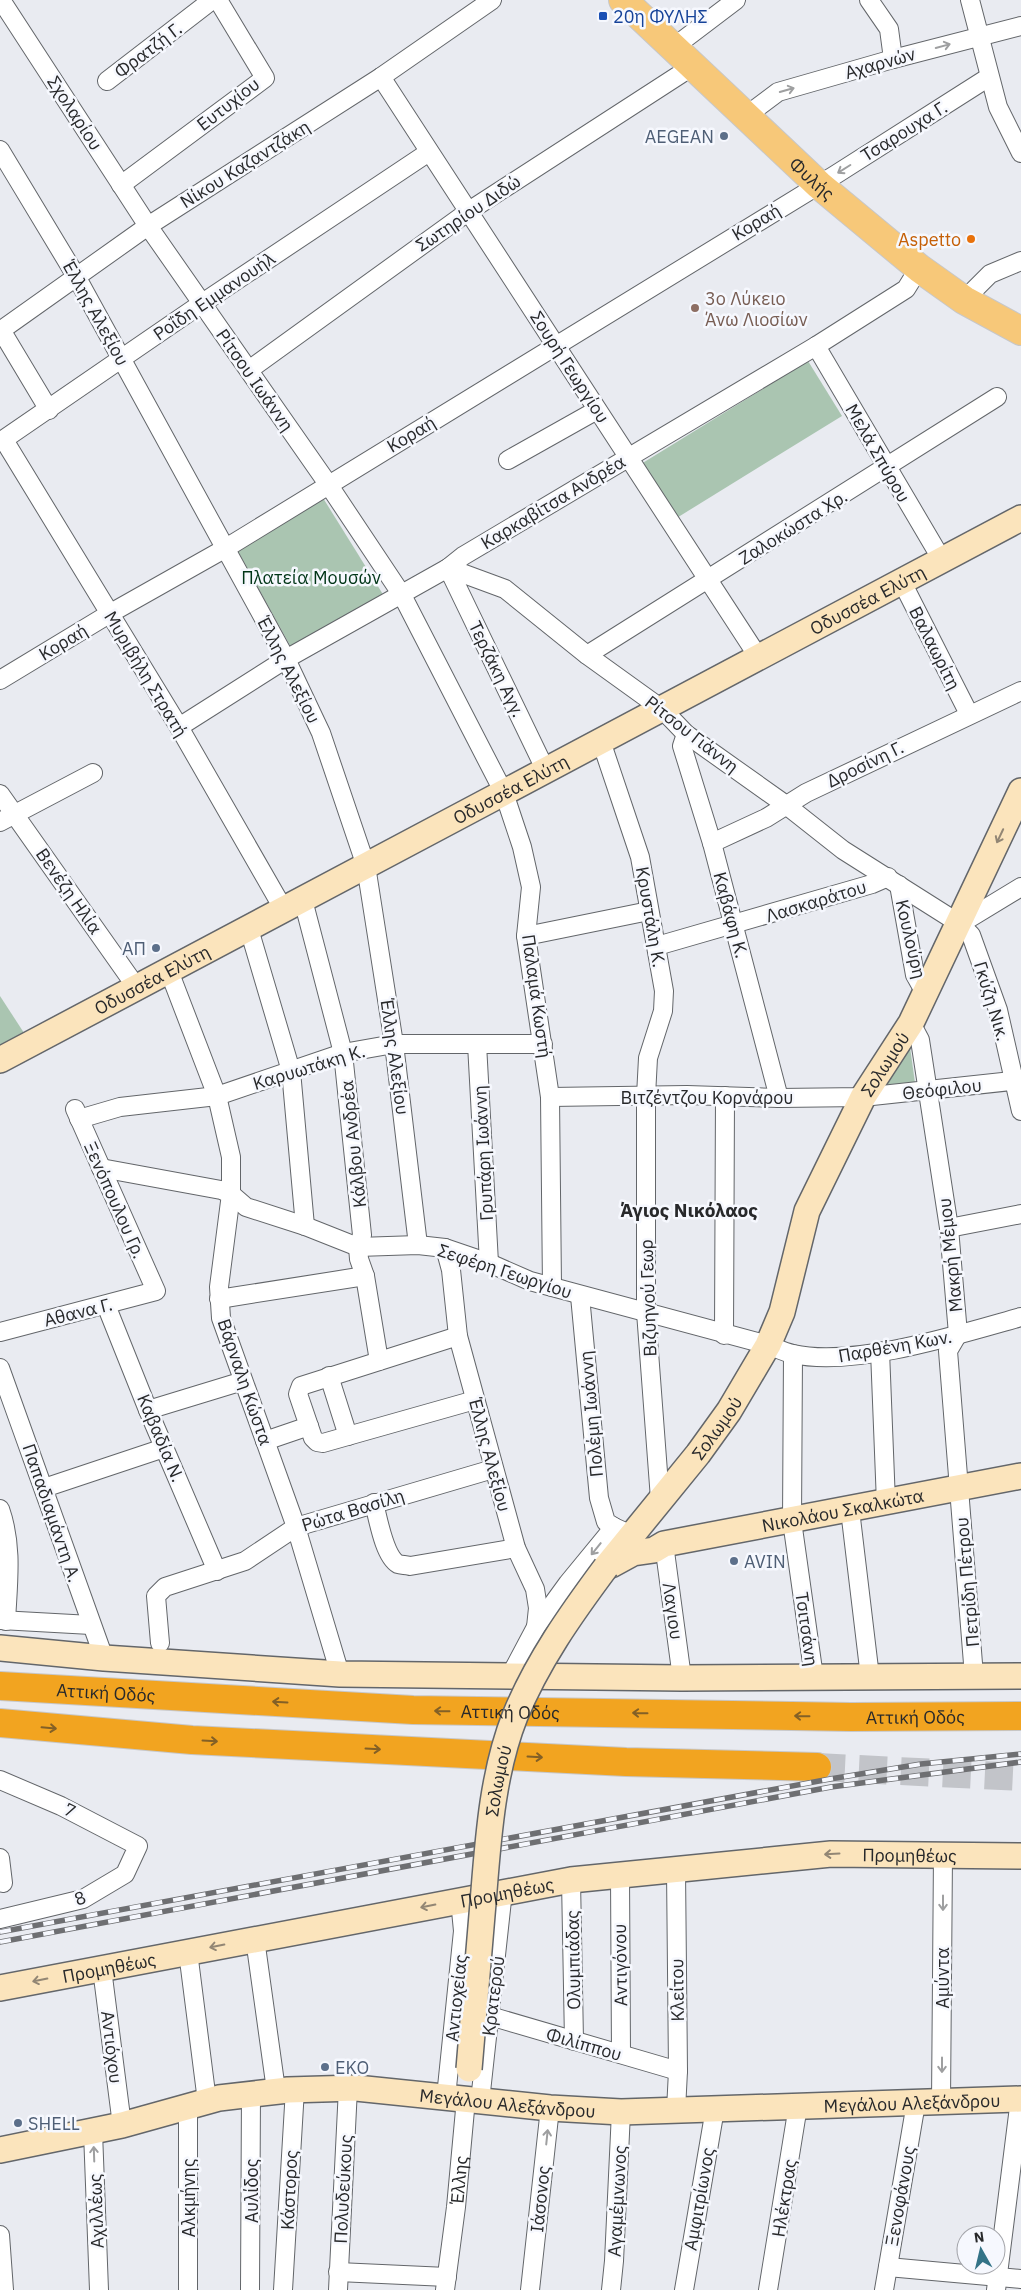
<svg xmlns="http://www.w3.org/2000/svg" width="1021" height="2290" font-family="'IBM Plex Sans',sans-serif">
<rect width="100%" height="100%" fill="#e9ebf1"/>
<!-- green -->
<g fill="#aac5b1">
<polygon points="808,361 842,416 675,519 641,464"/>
<polygon points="323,498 384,596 292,649 236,548"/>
<polygon points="0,996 26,1036 0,1050"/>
<polygon points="910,1047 915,1083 886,1086"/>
</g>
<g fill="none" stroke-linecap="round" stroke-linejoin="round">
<!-- highway-tunnel -->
<polyline stroke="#c2c4c9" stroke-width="28" stroke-dasharray="28 14" stroke-linecap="butt" points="817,1767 1021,1777"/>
<defs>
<g id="street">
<polyline points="1,0 148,226 328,484 402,595 504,793 522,847 531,887 526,936 550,1097 552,1287"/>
<polyline points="869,0 889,29 893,59"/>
<polyline points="970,0 998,107 1021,153"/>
<polyline points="674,47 736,0"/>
<polyline points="381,77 759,658"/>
<polyline points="107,81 212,0"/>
<polyline points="746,116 778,92 893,59 1021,26"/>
<polyline points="0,150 76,276 286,659 321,733 366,866 394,1044 418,1245"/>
<polyline points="121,185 265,78 218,0"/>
<polyline points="964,300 990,274 1021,261"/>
<polyline points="1,330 49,410"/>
<polyline points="0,331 148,226 381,77 492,0"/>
<polyline points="816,346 942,560"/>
<polyline points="249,370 469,211 693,66"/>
<polyline points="4,440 179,727 284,910"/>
<polyline points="0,442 201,304 429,152"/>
<polyline points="508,460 597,410"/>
<polyline points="448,568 505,589 587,655 662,709 686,734 786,805 843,850 960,924 971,935 998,1010 1021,1111"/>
<polyline points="448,568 546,771"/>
<polyline points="902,582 969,714"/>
<polyline points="587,655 997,397"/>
<polyline points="0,680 109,614 226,548 835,175 989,77"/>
<polyline points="179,727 286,659 448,568 463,556 816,346 906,289 919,268"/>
<polyline points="686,734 682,746 712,843 779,1098"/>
<polyline points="601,741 640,857 664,991 663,1011 648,1058 646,1096 646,1312 660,1499"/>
<polyline points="0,794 137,988"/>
<polyline points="0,822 93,773"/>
<polyline points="712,843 766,818 806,793 1021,691"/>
<polyline points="899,885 915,975 925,993"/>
<polyline points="303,900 343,1053 362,1235 358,1247 359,1259 365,1276 379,1361"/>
<polyline points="960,924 1021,887"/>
<polyline points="249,929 291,1071 305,1226"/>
<polyline points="526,936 649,911"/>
<polyline points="657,946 872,884 888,877"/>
<polyline points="169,971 217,1096 231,1157 231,1194 219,1287 221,1318 296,1527 340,1674"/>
<polyline points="911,1023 920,1040 949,1228 958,1334 948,1351 974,1676"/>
<polyline points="477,1044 489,1263"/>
<polyline points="550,1097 687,1095 779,1098 863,1097 1021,1080"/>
<polyline points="79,1119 120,1107 217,1096 343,1053 394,1044 543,1044"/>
<path d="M101 1168 221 1190 231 1194 246 1207 305 1226 358 1247 418 1245 445 1248 489 1263 530 1281 768 1345C776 1348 784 1352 793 1354 854 1368 960 1334 1021 1317"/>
<polyline points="949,1228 1021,1214"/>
<polyline points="445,1248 451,1270 458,1336 516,1548 535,1589 538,1608 536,1627"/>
<polyline points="580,1296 599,1498 606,1522 614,1527"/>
<polyline points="219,1299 365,1276"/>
<polyline points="106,1305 148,1410 217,1571"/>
<polyline points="0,1332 156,1291 75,1109"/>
<polyline points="724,1335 725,1096"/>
<polyline points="458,1336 301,1386 298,1394 313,1438 317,1442 323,1443 475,1400"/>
<polyline points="880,1351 886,1503"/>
<polyline points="793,1354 792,1521 814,1677"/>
<polyline points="0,1368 104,1658"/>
<polyline points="329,1376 348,1436"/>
<polyline points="148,1410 243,1381"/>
<polyline points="265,1441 309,1426"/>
<polyline points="44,1488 164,1448"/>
<path d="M374 1503C378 1518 384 1556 398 1564 401 1565 407 1565 410 1566L516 1548"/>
<path d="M0 1509C13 1546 8 1582 6 1621"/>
<polyline points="850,1510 870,1677"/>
<polyline points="664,1544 682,1678"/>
<polyline points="0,1620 91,1625"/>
<polyline points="160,1643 156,1596 165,1587 245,1561 296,1527 493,1469"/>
<polyline points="510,1676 536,1627 568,1583 614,1527 625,1532"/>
<polyline points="0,1780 61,1806 138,1846 125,1874 83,1899 0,1919"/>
<polyline points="0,1858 3,1883"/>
<polyline points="676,1870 678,2071 676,2110"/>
<polyline points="620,1875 621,2054"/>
<polyline points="571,1880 574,2041"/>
<polyline points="255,1939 276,2090"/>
<polyline points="188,1952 207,2101"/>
<polyline points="102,1969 122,2125"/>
<polyline points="490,2016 678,2071"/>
<polyline points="446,2097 463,1931 460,1900"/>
<polyline points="480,2101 503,1891"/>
<polyline points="941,2102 943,1854"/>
<polyline points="93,2132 99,2290"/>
<polyline points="0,2235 4,2290"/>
<polyline points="888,2267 1021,2279"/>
<polyline points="338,2272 447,2277"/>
<polyline points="188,2290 188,2105"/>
<polyline points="250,2290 251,2092"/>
<polyline points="283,2290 295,2089"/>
<polyline points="338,2290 348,2088"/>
<path id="s1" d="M445 2290 456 2207 466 2099"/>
<polyline points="530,2290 550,2108"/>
<polyline points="611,2290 614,2261 621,2112"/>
<polyline points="684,2290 715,2109"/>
<polyline points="768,2290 798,2106"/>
<polyline points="884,2290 916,2103"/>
<polyline points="996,2290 1020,2099"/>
</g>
<g id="secondary">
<path id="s2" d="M0 1060 1021 518"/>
<path id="s3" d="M611 1565 633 1553 654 1550 664 1544 1021 1476"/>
<path id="s4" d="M606 1567 698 1454 729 1411 768 1345 782 1312 807 1211 863 1097 911 1023 1021 791"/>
<polyline points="0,1648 104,1658 340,1674 682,1678 1021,1676"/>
<path id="s5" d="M0 1988 571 1880 831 1854 1021 1856"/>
<path id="s6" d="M0 2150 122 2125 219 2098 288 2090 356 2088 550 2108 621 2112 1021 2099"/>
</g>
<g id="primary">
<path id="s7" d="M623 0 819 185 919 268 964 300 1021 331"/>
</g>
<g id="highway">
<path id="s8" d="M0 1686 413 1710 851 1717 1021 1716"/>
<polyline points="0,1723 192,1740 626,1762 817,1767"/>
</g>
</defs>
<!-- street casing -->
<use href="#street" stroke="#63666a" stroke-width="20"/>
<!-- secondary casing -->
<use href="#secondary" stroke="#63666a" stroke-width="28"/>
<!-- primary casing -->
<use href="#primary" stroke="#c7c7c8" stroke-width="30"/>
<!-- highway casing -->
<use href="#highway" stroke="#c7c7c8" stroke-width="30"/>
<!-- street -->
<use href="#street" stroke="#fff" stroke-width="18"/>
<!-- secondary -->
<use href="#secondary" stroke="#fbe4bc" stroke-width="25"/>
<!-- primary -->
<use href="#primary" stroke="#f7c879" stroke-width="28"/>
<!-- highway -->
<use href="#highway" stroke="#f2a420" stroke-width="28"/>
<defs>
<g id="rail">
<polyline points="0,1932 830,1779 921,1764 1021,1754"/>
<polyline points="0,1942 831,1787 1021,1762"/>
</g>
</defs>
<!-- rail casing -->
<use href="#rail" stroke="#6e6f72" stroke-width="5.5"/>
<!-- rail -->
<use href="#rail" stroke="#f6f8fe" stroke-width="4" stroke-dasharray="11" stroke-linecap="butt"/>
<defs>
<g id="secondary-bridge">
<path id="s9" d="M469 2069C474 2014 478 1958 483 1903 488 1841 492 1774 515 1716 537 1662 571 1614 606 1567"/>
</g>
</defs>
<!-- secondary-bridge casing -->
<use href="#secondary-bridge" stroke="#63666a" stroke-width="28" stroke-linecap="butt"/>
<!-- secondary-bridge -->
<use href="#secondary-bridge" stroke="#fbe4bc" stroke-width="25"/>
</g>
<!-- one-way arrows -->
<defs><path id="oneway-shaft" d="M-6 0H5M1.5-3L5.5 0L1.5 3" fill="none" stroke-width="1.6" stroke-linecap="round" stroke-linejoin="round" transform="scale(1.25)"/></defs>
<g stroke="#9e9fa0">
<use href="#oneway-shaft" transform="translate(943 46) rotate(-15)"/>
<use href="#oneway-shaft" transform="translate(787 90) rotate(-16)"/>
<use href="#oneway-shaft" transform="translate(844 169) rotate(148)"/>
<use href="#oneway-shaft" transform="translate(596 1549) rotate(129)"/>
<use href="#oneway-shaft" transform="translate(943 1903) rotate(90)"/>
<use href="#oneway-shaft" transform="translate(942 2065) rotate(90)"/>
<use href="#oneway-shaft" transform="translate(547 2137) rotate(-84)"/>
<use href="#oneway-shaft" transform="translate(94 2154) rotate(-92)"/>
</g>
<g stroke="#928674">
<use href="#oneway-shaft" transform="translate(1000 836) rotate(115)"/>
<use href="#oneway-shaft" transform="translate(832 1854) rotate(177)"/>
<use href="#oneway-shaft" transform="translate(428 1906) rotate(169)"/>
<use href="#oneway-shaft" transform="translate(217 1946) rotate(169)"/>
<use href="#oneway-shaft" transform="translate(40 1980) rotate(169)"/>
</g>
<g stroke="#836026">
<use href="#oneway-shaft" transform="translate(280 1702) rotate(-177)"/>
<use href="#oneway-shaft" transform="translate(442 1711) rotate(-179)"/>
<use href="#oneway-shaft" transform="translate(640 1713) rotate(-179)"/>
<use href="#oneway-shaft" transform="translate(802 1716) rotate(-179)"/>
<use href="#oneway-shaft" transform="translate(49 1728) rotate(5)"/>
<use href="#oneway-shaft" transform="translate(210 1741) rotate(3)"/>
<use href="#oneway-shaft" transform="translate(373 1749) rotate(3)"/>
<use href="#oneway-shaft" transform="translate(535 1757) rotate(3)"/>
</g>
<!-- markers -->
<rect fill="#1a4fb4" stroke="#f6f8fe" stroke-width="2" x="598" y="11" width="10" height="10" rx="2.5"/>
<g fill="#5c6f8a" stroke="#f6f8fe" stroke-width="2">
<circle cx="724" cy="136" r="5"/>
<circle cx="156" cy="948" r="5"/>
<circle cx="734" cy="1561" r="5"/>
<circle cx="325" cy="2067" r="5"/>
<circle cx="18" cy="2123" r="5"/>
</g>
<circle fill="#e8710a" stroke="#f6f8fe" stroke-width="2" cx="971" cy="239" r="5"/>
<circle fill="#8d6e63" stroke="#f6f8fe" stroke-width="2" cx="695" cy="308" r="5"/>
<g text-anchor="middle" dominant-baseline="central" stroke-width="5" stroke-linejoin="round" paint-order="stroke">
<!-- transit labels -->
<g font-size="18" fill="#164399" stroke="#f6f8fe" text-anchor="start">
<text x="613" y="16">20η ΦΥΛΗΣ</text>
</g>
<!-- street labels -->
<g font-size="18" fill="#28292b" stroke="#f6f8fe">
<text transform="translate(148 50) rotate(-37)">Φρατζή Γ.</text>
<text transform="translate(880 63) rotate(-16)">Αχαρνών</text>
<text transform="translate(228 104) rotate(-38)">Ευτυχίου</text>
<text transform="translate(75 113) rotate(57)">Σχολαρίου</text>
<text transform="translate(904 131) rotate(-32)">Τσαρουχα Γ.</text>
<text transform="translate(245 164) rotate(-32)">Νίκου Καζαντζάκη</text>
<text stroke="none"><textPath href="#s7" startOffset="260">Φυλής</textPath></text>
<text transform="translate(468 213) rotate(-34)">Σωτηρίου Διδώ</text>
<text transform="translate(756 222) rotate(-31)">Κοραή</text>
<text transform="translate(214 296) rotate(-34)">Ροΐδη Εμμανουήλ</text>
<text transform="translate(96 313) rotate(61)">Έλλης Αλεξίου</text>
<text transform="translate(570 367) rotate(57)">Σουρή Γεωργίου</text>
<text transform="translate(255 380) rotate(55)">Ρίτσου Ιωάννη</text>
<text transform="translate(411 434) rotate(-31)">Κοραή</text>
<text transform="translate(878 453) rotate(60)">Μελά Σπύρου</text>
<text transform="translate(553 502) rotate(-31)">Καρκαβίτσα Ανδρέα</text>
<text transform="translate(793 527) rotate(-32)">Ζαλοκώστα Χρ.</text>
<text stroke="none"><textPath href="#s2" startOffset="982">Οδυσσέα Ελύτη</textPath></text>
<text transform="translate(63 642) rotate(-31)">Κοραή</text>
<text transform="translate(935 648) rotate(63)">Βαλαωρίτη</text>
<text transform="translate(497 669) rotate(64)">Τερζάκη Αγγ.</text>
<text transform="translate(289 670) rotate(63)">Έλλης Αλεξίου</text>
<text transform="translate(146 674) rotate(59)">Μυριβήλη Στρατή</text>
<text transform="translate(692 734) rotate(38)">Ρίτσου Γιάννη</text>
<text transform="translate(865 764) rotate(-26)">Δροσίνη Γ.</text>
<text stroke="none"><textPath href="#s2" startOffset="578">Οδυσσέα Ελύτη</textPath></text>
<text transform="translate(69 891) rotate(55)">Βενέζη Ηλία</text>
<text transform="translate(816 901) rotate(-17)">Λασκαράτου</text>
<text transform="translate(731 915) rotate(75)">Καβάφη Κ.</text>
<text transform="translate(651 917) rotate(80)">Κρυστάλη Κ.</text>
<text transform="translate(911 939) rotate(77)">Κουλούρη</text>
<text stroke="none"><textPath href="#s2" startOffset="172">Οδυσσέα Ελύτη</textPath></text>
<text transform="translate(537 996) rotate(82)">Παλαμά Κωστή</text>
<text transform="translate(992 1001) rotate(73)">Γκύζη Νικ.</text>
<text transform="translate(395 1057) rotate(82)">Έλλης Αλεξίου</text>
<text stroke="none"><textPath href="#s4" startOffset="582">Σολωμού</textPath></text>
<text transform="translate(309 1067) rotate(-17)">Καρυωτάκη Κ.</text>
<text transform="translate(942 1089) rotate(-6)">Θεόφιλου</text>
<text x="707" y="1097">Βιτζέντζου Κορνάρου</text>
<text transform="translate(353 1144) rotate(-96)">Κάλβου Ανδρέα</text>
<text transform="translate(483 1153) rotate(-93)">Γρυπάρη Ιωάννη</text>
<text transform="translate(115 1200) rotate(66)">Ξενόπουλου Γρ.</text>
<text transform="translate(950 1255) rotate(-96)">Μακρή Μέμου</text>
<text transform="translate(505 1271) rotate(18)">Σεφέρη Γεωργίου</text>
<text transform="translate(648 1298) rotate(-92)">Βιζυηνού Γεωρ</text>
<text transform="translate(78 1312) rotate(-14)">Αθανα Γ.</text>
<text transform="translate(895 1346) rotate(-10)">Παρθένη Κων.</text>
<text transform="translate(245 1382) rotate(71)">Βάρναλη Κώστα</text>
<text transform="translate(591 1414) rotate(-95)">Πολέμη Ιωάννη</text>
<text stroke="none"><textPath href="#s4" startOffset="178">Σολωμού</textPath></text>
<text transform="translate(161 1438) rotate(67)">Καβαδία Ν.</text>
<text transform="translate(490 1455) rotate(75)">Έλλης Αλεξίου</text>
<text transform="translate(353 1510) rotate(-17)">Ρώτα Βασίλη</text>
<text stroke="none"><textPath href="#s3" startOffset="240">Νικολάου Σκαλκώτα</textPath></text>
<text transform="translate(52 1513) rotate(71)">Παπαδιαμάντη Α.</text>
<text transform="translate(967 1582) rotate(-95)">Πετρίδη Πέτρου</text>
<text transform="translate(673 1611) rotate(82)">Λαγιου</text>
<text transform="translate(807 1629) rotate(82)">Τσιτσάνη</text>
<text stroke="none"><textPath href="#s8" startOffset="106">Αττική Οδός</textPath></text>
<text stroke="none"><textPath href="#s8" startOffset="511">Αττική Οδός</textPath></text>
<text stroke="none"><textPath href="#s8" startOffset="916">Αττική Οδός</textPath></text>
<text stroke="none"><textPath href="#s9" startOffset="290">Σολωμού</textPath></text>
<text transform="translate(70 1810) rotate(26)">7</text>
<text stroke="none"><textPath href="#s5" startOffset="921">Προμηθέως</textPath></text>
<text stroke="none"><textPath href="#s5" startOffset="516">Προμηθέως</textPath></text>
<text transform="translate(80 1898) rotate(-21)">8</text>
<text transform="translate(573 1960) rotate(-91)">Ολυμπιάδας</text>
<text transform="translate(620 1965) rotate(-91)">Αντιγόνου</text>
<text stroke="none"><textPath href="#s5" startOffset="111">Προμηθέως</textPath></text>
<text transform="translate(942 1978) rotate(-90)">Αμύντα</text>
<text transform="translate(677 1990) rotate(-91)">Κλείτου</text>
<text transform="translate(493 1996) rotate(-83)">Κρατερού</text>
<text transform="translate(456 1998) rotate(-84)">Αντιοχείας</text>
<text transform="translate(584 2044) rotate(16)">Φιλίππου</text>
<text transform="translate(112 2047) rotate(83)">Αντιόχου</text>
<text stroke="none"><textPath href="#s6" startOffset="515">Μεγάλου Αλεξάνδρου</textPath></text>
<text stroke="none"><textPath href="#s6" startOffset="920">Μεγάλου Αλεξάνδρου</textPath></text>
<text stroke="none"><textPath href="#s1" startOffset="111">Έλλης</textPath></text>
<text transform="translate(343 2189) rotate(-87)">Πολυδεύκους</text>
<text transform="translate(289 2190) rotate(-87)">Κάστορος</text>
<text transform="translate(251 2191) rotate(-90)">Αυλίδος</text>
<text transform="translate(900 2196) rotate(-80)">Ξενοφάνους</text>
<text transform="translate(188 2198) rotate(-90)">Αλκμήνης</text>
<text transform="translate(784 2198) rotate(-81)">Ηλέκτρας</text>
<text transform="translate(540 2199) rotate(-84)">Ιάσονος</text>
<text transform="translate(699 2199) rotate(-80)">Αμφιτρίωνος</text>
<text transform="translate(617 2201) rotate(-87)">Αγαμέμνωνος</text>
<text transform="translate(96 2211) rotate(-92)">Αχιλλέως</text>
</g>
<!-- service labels -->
<g font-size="18" fill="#4e5e75" stroke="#f6f8fe" text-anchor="start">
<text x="714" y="136" text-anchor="end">AEGEAN</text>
<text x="146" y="948" text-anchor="end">ΑΠ</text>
<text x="744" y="1561">AVIN</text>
<text x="335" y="2067">EKO</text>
<text x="28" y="2123">SHELL</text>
</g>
<!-- food labels -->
<g font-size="18" fill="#c56008" stroke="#f6f8fe" text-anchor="end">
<text x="961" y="239">Aspetto</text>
</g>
<!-- education labels -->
<g font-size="18" fill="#785e54" stroke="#f6f8fe" text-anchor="start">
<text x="705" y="298">3ο Λύκειο<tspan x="705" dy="21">Άνω Λιοσίων</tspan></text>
</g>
<!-- park labels -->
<g font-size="18" fill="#003517" stroke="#f6f8fe">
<text x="311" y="577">Πλατεία Μουσών</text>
</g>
<!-- neighbourhood labels -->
<g font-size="19" font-weight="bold" fill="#28292b" stroke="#f6f8fe">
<text x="689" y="1210">Άγιος Νικόλαος</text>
</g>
</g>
<!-- north arrow -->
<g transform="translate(981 2250) rotate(352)"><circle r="24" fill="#f6f8fe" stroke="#a4a5aa"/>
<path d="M0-4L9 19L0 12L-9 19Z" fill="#337387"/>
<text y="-8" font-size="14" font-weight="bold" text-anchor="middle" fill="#28292b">N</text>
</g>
</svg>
